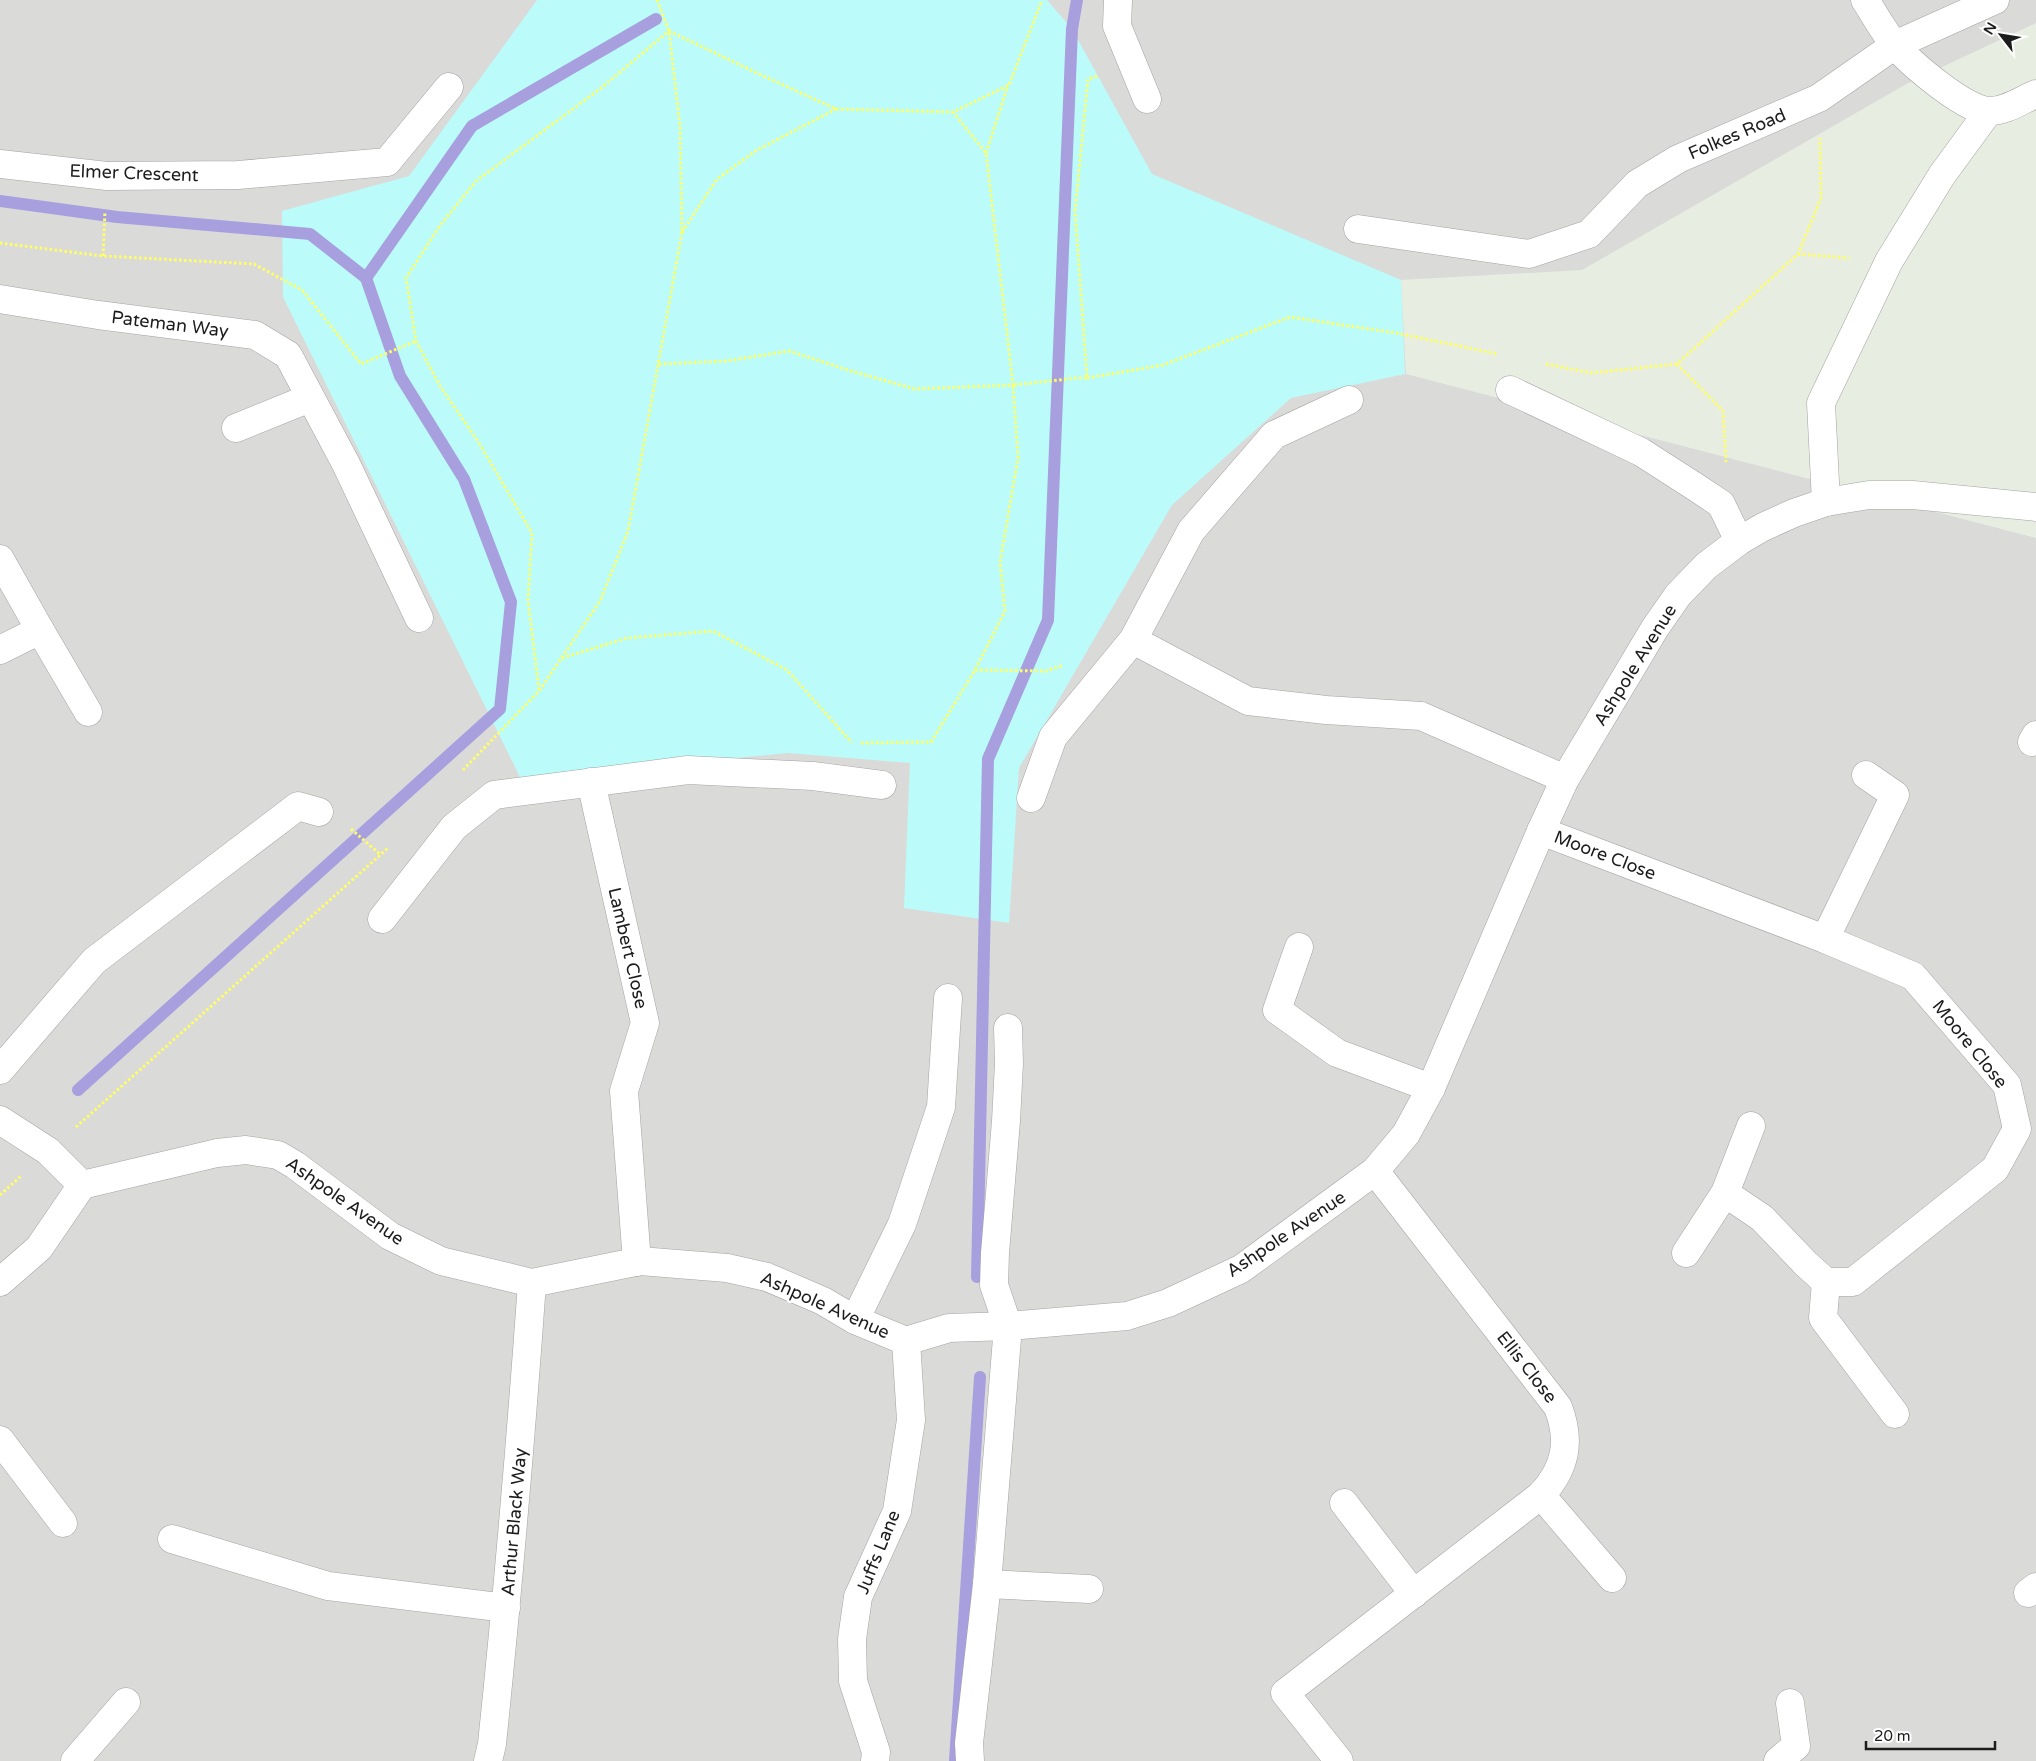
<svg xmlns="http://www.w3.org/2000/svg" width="2036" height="1761" font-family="'Varela Round',sans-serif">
<rect width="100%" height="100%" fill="#e7eee1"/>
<!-- residential -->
<polygon fill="#dadad9" points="0,0 2036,0 2036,23 1910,82 1582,270 1401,280 1406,374 2036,538 2036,1761 0,1761"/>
<!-- park -->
<polygon fill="#bbfcfa" points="537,0 1047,0 1072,29 1152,174 1401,280 1405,374 1291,398 1172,505 1019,768 1009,923 904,908 910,763 788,753 521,779 283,297 282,211 409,176"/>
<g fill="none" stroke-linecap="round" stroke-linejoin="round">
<!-- stream -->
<g stroke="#a79fde" stroke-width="12">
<polyline points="0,201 117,217 310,234 366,278 472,126 656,19"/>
<polyline points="78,1090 500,709 511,602 464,479 400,376 366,278"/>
<polyline points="977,1277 988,759 1048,620 1072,29 1077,0"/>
<polyline points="955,1761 980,1377"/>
</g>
<defs>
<g id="minor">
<polyline points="1118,0 1117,26 1147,99"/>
<path d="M1865 0C1875 15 1883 31 1895 45 1910 63 1967 112 1990 111 2007 111 2021 100 2036 94"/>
<polyline points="0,164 107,176 238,175 387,162 449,87"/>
<polyline points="1358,229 1529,254 1589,234 1637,184 1678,159 1819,98 1895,45 1995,0"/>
<polyline points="0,299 98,315 255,335 288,355 346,464 419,618"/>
<polyline points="1510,390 1641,452 1697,488 1721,504 1739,541"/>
<polyline points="236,428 310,398"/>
<polyline points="1826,502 1821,403 1889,261 1942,175 1988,112"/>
<polyline points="0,559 40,630"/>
<polyline points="1133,640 1248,701 1326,710 1421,716 1565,779"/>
<polyline points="0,650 40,630 88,712"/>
<polyline points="2032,742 2036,735"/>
<polyline points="591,782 645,1023 624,1091 637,1262"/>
<polyline points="1031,798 1053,737 1133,640 1191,531 1274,435 1349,400"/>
<polyline points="1541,831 1825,939 1913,976 2007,1085 2017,1129 1995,1169 1853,1282 1826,1282 1806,1264 1762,1218 1725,1193"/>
<polyline points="382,919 454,827 494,795 688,770 813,776 882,785"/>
<polyline points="1825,939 1895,795 1866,775"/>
<polyline points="1299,947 1277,1010 1337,1053 1431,1088"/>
<polyline points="0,1070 94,961 298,806 319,812"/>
<polyline points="0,1120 48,1151 82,1185 217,1153 246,1150 278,1155 295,1165 390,1236 441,1261 532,1283 640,1261 727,1268 767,1277 823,1301 855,1320 906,1341 949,1328 1008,1326 1127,1316 1168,1303 1241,1269 1375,1171 1406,1134 1431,1088 1541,831 1565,779 1655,628 1678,595 1706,566 1739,541 1763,527 1794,513 1826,502 1869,495 1913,495 2036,507"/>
<polyline points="1686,1253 1725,1193 1751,1126"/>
<polyline points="0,1282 39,1248 82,1185"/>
<polyline points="1826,1282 1823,1318 1895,1414"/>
<polyline points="855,1320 902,1224 941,1107 948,998"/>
<polyline points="0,1440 63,1523"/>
<polyline points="1541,1495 1612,1578"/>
<polyline points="1344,1503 1414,1594"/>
<polyline points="172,1539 328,1586 506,1608"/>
<polyline points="987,1584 1089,1589"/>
<polyline points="2028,1593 2036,1587"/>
<polyline points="75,1761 126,1702"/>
<path d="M488 1761 492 1744C508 1590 521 1437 532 1283"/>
<polyline points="875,1761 876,1752 853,1681 852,1639 858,1597 897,1511 911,1420 906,1341"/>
<polyline points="970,1761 969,1743 987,1584 1008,1326 994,1285 995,1253 1006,1121 1009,1063 1008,1028"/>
<path d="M1339 1761 1285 1693 1541 1495C1566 1468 1571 1441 1558 1407L1375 1171"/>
<polyline points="1778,1761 1796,1746 1790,1703"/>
</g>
</defs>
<!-- minor casing -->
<use href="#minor" stroke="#a3a3a3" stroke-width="29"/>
<!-- path -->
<g stroke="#ffff62" stroke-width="3" stroke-dasharray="2.5 2.5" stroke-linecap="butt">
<polyline points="986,153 1008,85"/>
<polyline points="682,232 717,179 757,150 836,109"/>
<polyline points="0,243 103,256 254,264 302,290 361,364 416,341"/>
<polyline points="1798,254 1849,258"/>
<polyline points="103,256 105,211"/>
<polyline points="659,364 726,361 789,351 851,371 915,389 1013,385 986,153 953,112"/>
<polyline points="1546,364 1591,373 1677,364 1798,254 1821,198 1820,138"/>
<polyline points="1677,364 1723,411 1726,462"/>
<polyline points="1087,378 1163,365 1290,317 1396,333 1498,354"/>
<polyline points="562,658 627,638 713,631 787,670 852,743"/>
<polyline points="975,670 1046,671 1064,665"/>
<polyline points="539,690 528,600 532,533 479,443 440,386 416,341 406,278 439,227 476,181 601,88 669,31 759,74 836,109 953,112 1009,85 1042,0"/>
<polyline points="861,743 931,742 975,670 1005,611 1000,562 1018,458 1013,385 1077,378 1087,378 1075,211 1088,79 1098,76"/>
<polyline points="463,770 539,691 600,601 628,531 682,232 680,127 669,31 657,0"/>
<polyline points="351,829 381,855"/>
<polyline points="76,1127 388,848"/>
<polyline points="0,1195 21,1176"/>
</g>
<!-- minor -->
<use href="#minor" stroke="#fff" stroke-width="28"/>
</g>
<g text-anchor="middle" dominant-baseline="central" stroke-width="5" stroke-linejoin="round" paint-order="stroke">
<!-- street labels -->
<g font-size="18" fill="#1c1c1c" stroke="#fff">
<text transform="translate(1737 134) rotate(-23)">Folkes Road</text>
<text transform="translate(134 173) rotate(2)">Elmer Crescent</text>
<text transform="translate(170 324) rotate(7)">Pateman Way</text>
<text transform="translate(1635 665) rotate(-58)">Ashpole Avenue</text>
<text transform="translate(1605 855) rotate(21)">Moore Close</text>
<text transform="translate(628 948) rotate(77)">Lambert Close</text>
<text transform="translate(1970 1044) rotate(51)">Moore Close</text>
<text transform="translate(345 1201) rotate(35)">Ashpole Avenue</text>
<text transform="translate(1286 1234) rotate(-34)">Ashpole Avenue</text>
<text transform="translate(825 1305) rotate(24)">Ashpole Avenue</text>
<text transform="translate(1527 1367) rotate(52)">Ellis Close</text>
<text transform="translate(514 1522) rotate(-85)">Arthur Black Way</text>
<text transform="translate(878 1552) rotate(-68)">Juffs Lane</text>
</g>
</g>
<!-- north arrow -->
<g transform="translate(2001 35) rotate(301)" stroke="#ffffff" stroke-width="4" paint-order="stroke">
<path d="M0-4L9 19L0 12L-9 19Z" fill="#1c1c1c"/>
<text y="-8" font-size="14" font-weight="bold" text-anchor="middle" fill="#1c1c1c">N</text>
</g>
<!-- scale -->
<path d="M1866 1741v8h129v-8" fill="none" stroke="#1c1c1c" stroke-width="2.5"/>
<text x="1874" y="1741" font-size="15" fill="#1c1c1c" stroke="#ffffff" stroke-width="4" paint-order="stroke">20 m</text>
</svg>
